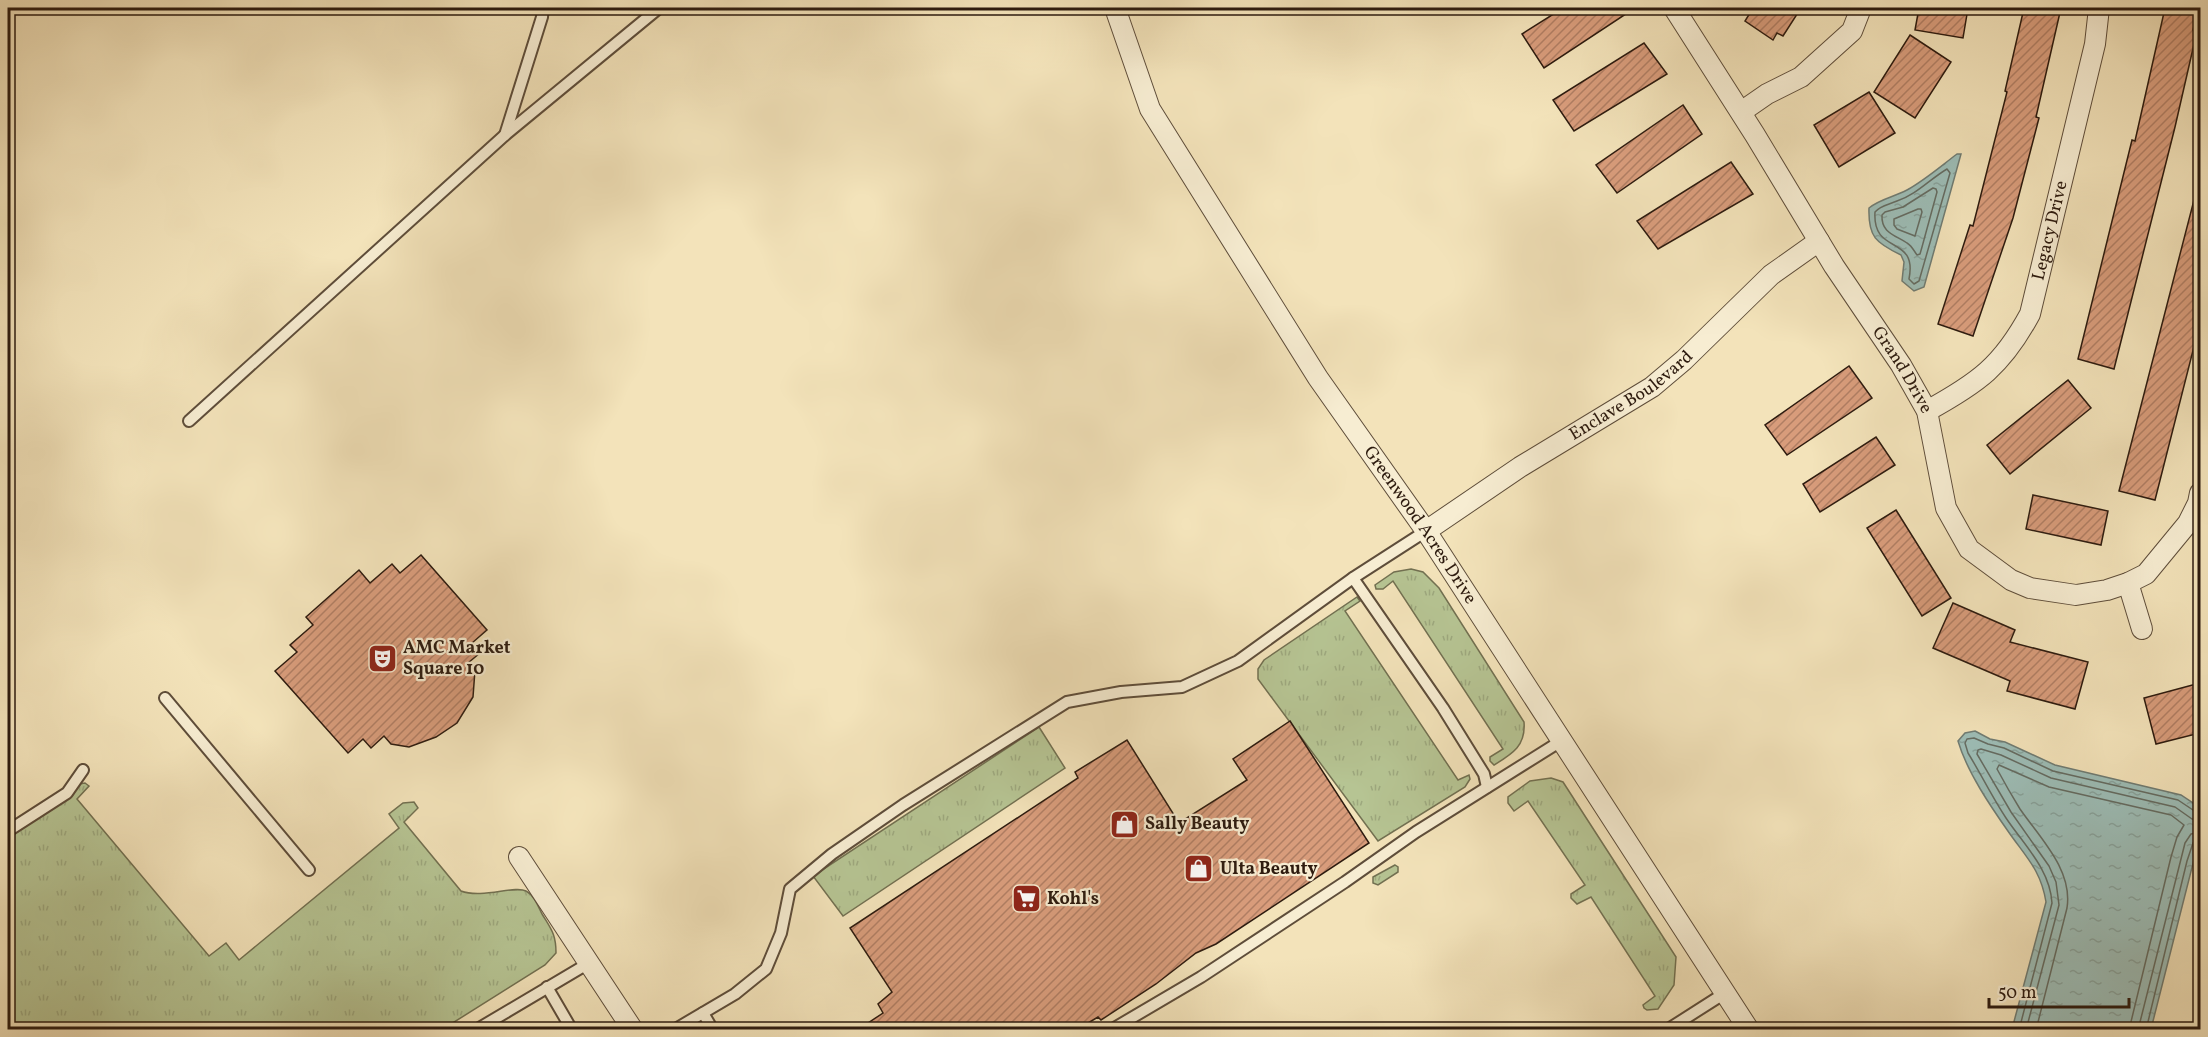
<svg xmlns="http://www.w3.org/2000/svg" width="2208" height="1037" font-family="Vollkorn,serif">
<defs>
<pattern id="grass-tufts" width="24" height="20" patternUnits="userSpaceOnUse" patternTransform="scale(1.5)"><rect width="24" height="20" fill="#b6c493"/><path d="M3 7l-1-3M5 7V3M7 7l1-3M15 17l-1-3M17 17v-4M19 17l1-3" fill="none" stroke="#9da87e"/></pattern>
<pattern id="water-ripples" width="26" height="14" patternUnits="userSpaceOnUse" patternTransform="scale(1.5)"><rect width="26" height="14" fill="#9dbdb6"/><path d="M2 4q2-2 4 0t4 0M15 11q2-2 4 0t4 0" fill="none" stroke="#88a29b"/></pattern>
<pattern id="building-hatch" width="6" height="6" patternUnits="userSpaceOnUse" patternTransform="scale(1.5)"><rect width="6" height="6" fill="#d89c7b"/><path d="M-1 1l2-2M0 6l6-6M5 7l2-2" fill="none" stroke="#b07e63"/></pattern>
</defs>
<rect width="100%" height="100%" fill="#f3e3ba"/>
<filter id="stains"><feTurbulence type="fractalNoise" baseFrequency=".00333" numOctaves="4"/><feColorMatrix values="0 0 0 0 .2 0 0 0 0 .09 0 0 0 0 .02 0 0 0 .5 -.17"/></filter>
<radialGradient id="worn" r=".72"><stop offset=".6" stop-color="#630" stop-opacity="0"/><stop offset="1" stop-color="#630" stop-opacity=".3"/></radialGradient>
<!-- grass -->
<g fill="url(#grass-tufts)" stroke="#727051" stroke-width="1.5">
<path d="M1411 569 1423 572 1439 588 1524 722C1526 746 1512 754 1494 765L1490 761V757L1503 749 1393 581 1383 589H1376L1375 585 1394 572Z"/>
<polygon points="1357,597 1360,601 1345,611 1458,780 1469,775 1470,779 1465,787 1378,841 1258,679 1258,669 1264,660"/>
<polygon points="1039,727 1065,768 843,916 813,876"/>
<polygon points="1551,778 1563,782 1676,957 1674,985 1658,1009 1647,1010 1644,1008 1643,1005 1655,996 1591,897 1577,904 1571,898 1571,894 1585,885 1528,801 1514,811 1508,803 1508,797 1530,781"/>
<path d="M85 783 89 786 77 799 209 956 226 943 239 960 399 828 389 814 403 803 414 802 418 808 404 822 461 891C482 899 515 885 526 891 534 895 538 906 542 914 551 929 556 934 556 953L545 965 443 1029 8 1030V829L79 784Z"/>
<polygon points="1395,865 1398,867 1398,872 1378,885 1373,883 1373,877"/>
</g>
<!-- water -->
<g fill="url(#water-ripples)" stroke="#707c73" stroke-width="1.5">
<path d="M1957 154H1961L1924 287 1914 291 1902 281 1904 262 1901 255C1876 243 1868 237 1869 208 1880 199 1894 197 1907 190 1925 180 1941 166 1957 154Z"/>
<path d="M1975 731 1990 739 2005 742 2055 765 2181 795 2199 807 2200 836 2151 1029H2012L2046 902C2041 871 2027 858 2010 834 1991 807 1967 772 1958 741L1965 733Z"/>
</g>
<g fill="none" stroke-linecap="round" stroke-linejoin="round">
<!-- shore -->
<g stroke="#656c62" stroke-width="1.5">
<path d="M1947 169 1950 173 1919 281 1914 284 1909 279C1918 234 1872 256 1875 212 1881 205 1888 205 1897 201 1916 195 1930 179 1947 169Z"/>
<path d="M1933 188 1936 189 1937 192 1922 247 1920 254 1917 255C1914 251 1912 246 1907 243 1895 235 1881 233 1882 215L1885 212 1903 207Z"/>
<polygon points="1918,209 1921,209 1922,212 1915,236 1897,229 1894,225 1894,219"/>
<path d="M2019 1030 2052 903C2050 869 2024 845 2006 818 1992 797 1981 774 1968 753L1965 743 1967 739 1974 738 1988 744 2004 748 2053 771 2178 800 2196 812 2200 813"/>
<polyline points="2026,1030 2059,905 2056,882 2049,866 2011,812 1977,754 1978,750 1981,749 2001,755 2051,778 2175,807 2192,819 2200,821"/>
<path d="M2036 1030 2067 908C2073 870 2040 838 2020 809 2012 796 2004 782 1997 769L1999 765 2049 787 2171 815 2184 825 2177 837 2171 857 2129 1030"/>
<polyline points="2138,1030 2185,843 2191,834 2200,832"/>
<polyline points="2146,1030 2187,861 2193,843 2200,839"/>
</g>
</g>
<!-- building -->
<g fill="url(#building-hatch)" stroke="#2d1b0f" stroke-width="1.5">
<polygon points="1563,8 1635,8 1544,68 1522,34"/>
<polygon points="1753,8 1801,8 1783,36 1777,33 1773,40 1745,21"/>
<polygon points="1919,8 1968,8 1963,38 1915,30"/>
<polygon points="2024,8 2061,8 2036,117 2039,118 2013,218 1973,336 1938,324 1970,225 1973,226 2007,92 2005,91"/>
<polygon points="2165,8 2198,8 2193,30 2197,31 2175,127 2114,369 2078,359 2132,140 2135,141"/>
<polygon points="1910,35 1951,62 1915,118 1874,92"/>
<polygon points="1644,43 1667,74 1574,131 1553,100"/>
<polygon points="1869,92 1895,133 1839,167 1814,125"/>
<polygon points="1683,105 1702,134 1617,193 1596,165"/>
<polygon points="1731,162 1753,194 1658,249 1637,221"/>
<polygon points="2195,196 2200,197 2200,323 2155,500 2119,491"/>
<polygon points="1849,366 1872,398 1787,455 1765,425"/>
<polygon points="2068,380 2091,408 2010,474 1987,445"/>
<polygon points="1876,437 1895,465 1820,512 1803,484"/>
<polygon points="2033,495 2108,511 2101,545 2026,529"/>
<polygon points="1896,510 1951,598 1922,616 1867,528"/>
<polygon points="421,555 487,630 472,643 480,653 468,663 475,670 473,697 457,723 436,737 409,747 391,744 384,736 371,748 363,739 348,753 275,671 297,652 290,645 313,625 306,617 359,570 370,583 392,564 400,573"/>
<polygon points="1953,603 2015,630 2010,642 2088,662 2075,709 2007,691 2010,681 1933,648"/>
<polygon points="2200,683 2200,733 2156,744 2144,698"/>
<polygon points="1290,721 1369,843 1216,944 1196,953 1156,984 1101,1020 1098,1017 1078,1029 859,1029 883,1013 878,1004 892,992 850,928 1078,778 1075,772 1127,740 1179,823 1247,780 1233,759"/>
</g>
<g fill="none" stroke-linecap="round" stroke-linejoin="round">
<defs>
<g id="lane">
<polyline points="505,135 542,17 543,8"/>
<polyline points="189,421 505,135 659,8"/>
<polyline points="1353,578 1443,708 1484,774 1487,787"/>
<polyline points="165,698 309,870"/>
<polyline points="8,831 67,793 83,770"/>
<polyline points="547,987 572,1030"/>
<polyline points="703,1013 713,1030"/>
<polyline points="476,1030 589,963"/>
<polyline points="674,1030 735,994 766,969 781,933 790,889 832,854 903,805 1067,702 1121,692 1182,687 1238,661 1353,578 1426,531"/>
<polyline points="1111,1030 1201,977 1345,882 1416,832 1561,741"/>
<polyline points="1667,1030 1725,993"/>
</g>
<g id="street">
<path id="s1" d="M1115 8 1150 109 1318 378 1426 531 1749 1030"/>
<path id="s2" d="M1674 8 1755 135 1834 266 1901 365 1927 411 1946 508 1969 549 2011 580 2030 588 2076 595 2107 590 2128 583 2146 574 2188 523 2198 503 2200 493"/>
<polyline points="1741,112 1767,94 1801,77 1852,31 1861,8"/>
<path id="s3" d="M1927 411C1978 383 2002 366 2030 314L2095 44 2099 8"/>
<path id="s4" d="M1426 531 1520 467 1652 387 1684 360 1771 275 1819 241"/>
<polyline points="2128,583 2142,629"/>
<polyline points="519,857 633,1030"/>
</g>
</defs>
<!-- lane casing -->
<use href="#lane" stroke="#5e4d3a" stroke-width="14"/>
<!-- street casing -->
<use href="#street" stroke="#5e4d3a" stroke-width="22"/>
<!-- lane -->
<use href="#lane" stroke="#f7edd2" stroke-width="10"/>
<!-- street -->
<use href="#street" stroke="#f7edd2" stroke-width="20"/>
</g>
<!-- icons -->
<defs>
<symbol id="theatre-square" viewBox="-11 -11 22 22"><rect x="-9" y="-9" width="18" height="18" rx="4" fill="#8f2418" stroke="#f7edd2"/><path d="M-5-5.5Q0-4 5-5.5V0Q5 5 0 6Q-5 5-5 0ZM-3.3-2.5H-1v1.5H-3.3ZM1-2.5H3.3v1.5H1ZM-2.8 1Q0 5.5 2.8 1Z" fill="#fff"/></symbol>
<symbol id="shop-square" viewBox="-11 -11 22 22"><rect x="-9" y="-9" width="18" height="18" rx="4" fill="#8f2418" stroke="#f7edd2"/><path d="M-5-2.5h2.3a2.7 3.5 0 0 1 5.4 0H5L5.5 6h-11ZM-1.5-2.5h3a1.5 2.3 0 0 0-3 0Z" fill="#fff"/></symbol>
<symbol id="supermarket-square" viewBox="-11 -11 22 22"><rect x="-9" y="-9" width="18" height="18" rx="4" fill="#8f2418" stroke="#f7edd2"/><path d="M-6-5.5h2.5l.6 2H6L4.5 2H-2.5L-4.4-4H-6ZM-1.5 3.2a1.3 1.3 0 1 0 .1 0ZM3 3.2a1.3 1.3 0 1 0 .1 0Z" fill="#fff"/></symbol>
</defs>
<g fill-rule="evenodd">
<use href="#theatre-square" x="366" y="642" width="33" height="33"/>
<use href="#shop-square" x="1108" y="808" width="33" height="33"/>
<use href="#shop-square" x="1182" y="852" width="33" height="33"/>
<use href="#supermarket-square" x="1010" y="882" width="33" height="33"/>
</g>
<g text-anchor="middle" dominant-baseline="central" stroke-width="4.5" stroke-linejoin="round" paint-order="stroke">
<!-- street labels -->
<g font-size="18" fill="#2d1b0f" stroke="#f7edd2">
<text stroke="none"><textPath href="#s3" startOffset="230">Legacy Drive</textPath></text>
<text stroke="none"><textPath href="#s2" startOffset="428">Grand Drive</textPath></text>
<text stroke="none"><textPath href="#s4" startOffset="246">Enclave Boulevard</textPath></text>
<text stroke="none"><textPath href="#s1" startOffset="603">Greenwood Acres Drive</textPath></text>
</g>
<!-- poi labels -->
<g font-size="18" font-weight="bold" fill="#2d1b0f" stroke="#f7edd2" text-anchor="start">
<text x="403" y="648">AMC Market<tspan x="403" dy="21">Square 10</tspan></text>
<text x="1145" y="824">Sally Beauty</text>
<text x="1220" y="869">Ulta Beauty</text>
<text x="1047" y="899">Kohl's</text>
</g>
</g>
<!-- margin -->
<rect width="2208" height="1037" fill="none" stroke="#f3e3ba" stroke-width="30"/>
<rect x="9" y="9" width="2190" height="1019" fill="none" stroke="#2d1b0f" stroke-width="3"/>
<rect x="15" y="15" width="2178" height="1007" fill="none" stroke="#2d1b0f" stroke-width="1.5"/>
<!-- scale -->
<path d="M1989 998v9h140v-9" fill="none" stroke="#2d1b0f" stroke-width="3"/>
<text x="1998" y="998" font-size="18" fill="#2d1b0f" stroke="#f7edd2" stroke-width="4.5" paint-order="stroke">50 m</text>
<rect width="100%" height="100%" filter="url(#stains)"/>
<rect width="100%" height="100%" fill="url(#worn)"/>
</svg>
